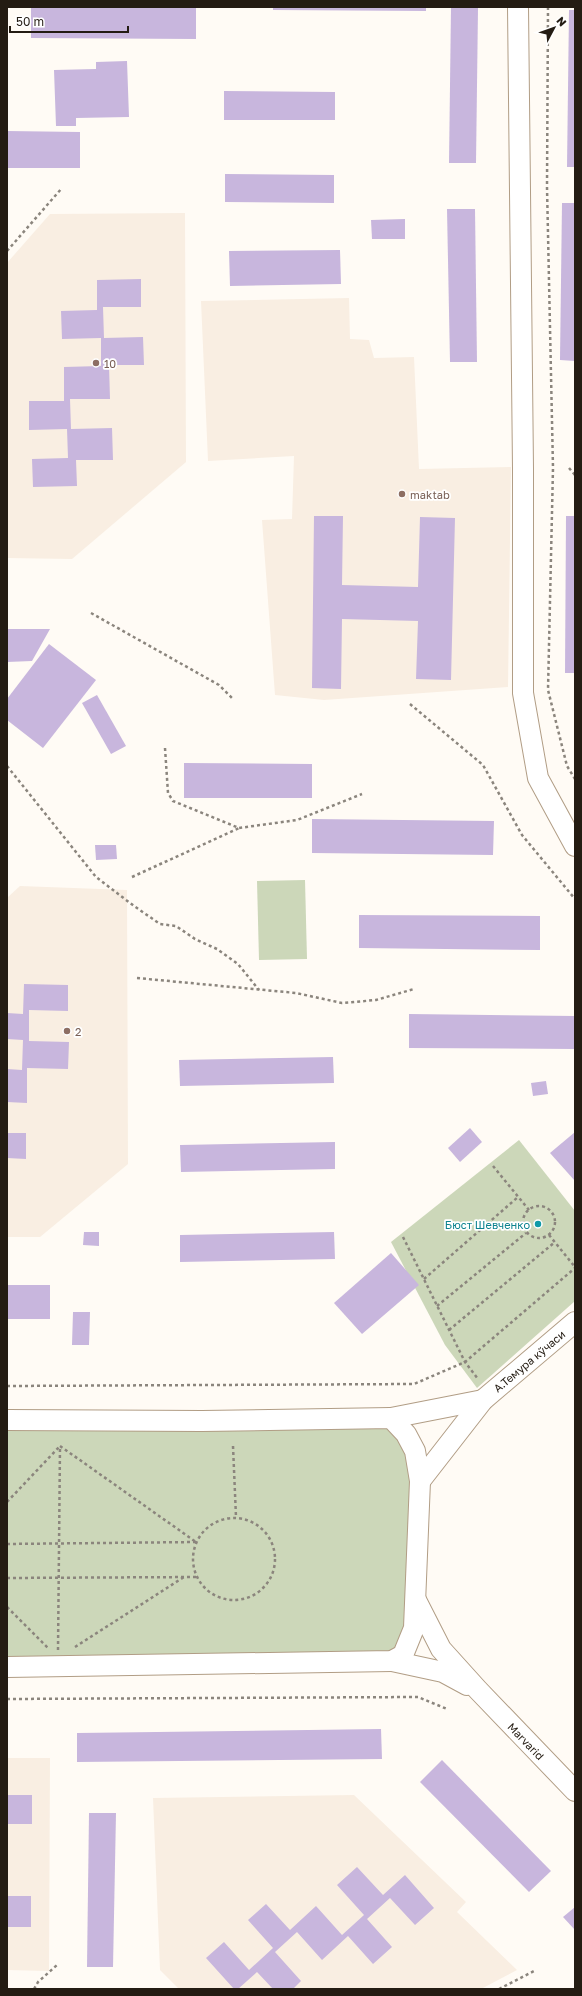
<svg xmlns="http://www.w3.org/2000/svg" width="582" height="1996" font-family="'Golos Text',sans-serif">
<rect width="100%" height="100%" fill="#fffbf5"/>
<!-- built -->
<g fill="#f9eee2">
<polygon points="185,213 186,462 72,559 7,558 7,263 50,214"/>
<polygon points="349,298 350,339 369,340 374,358 414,357 419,469 511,467 508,687 324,700 275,695 262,520 292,519 294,456 208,461 201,301"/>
<polygon points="20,886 127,890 128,1164 40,1237 7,1237 7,898"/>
<polygon points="7,1758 50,1758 49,1971 7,1970"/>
<polygon points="354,1795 466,1902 457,1912 517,1970 481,1989 179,1989 160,1970 153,1798"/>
</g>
<!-- green -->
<g fill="#ccd7b9">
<polygon points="305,880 307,959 259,960 257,881"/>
<polygon points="519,1140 575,1211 575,1301 477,1388 445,1345 391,1242"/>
<polygon points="391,1418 415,1451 403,1655 7,1667 7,1420"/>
</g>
<!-- building -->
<g fill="#c8b6dd">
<polygon points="31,7 196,7 196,39 31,38"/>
<polygon points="273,7 426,7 426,11 273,10"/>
<polygon points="451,7 478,8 476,163 449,163"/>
<polygon points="569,10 575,10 575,167 567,167"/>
<polygon points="127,61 129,117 76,118 76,126 56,126 54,70 96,69 96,62"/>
<polygon points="224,91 335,92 335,120 224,120"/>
<polygon points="7,131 80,132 80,168 7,168"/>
<polygon points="225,174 334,175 334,203 225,202"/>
<polygon points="562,203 575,203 575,361 560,360"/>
<polygon points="447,209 475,209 477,362 450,362"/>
<polygon points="405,219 405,239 372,239 371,220"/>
<polygon points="340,250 341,284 230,286 229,251"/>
<polygon points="141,279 141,307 103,307 104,338 143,337 144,365 109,365 110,399 70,399 71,429 112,428 113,460 76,460 77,486 33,487 32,459 68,458 67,429 29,430 29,401 64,401 64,367 101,366 101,338 62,339 61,311 97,310 97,280"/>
<polygon points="314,516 343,516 342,585 418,587 420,517 455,518 451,680 416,679 418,621 342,619 341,689 312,688"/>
<polygon points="566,516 575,516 575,673 565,673"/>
<polygon points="7,629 50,629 32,661 7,662"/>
<polygon points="49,644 96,680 43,748 7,720 7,699"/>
<polygon points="97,695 126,746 111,754 82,703"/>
<polygon points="184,763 312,764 312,798 184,798"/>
<polygon points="312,819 494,821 493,855 312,853"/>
<polygon points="95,845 116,845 117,859 96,860"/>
<polygon points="359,915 540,916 540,950 359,948"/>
<polygon points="24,984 68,985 68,1011 29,1010 29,1041 69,1042 68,1069 27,1068 27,1103 7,1102 7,1069 22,1070 23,1040 7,1039 7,1013 23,1014"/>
<polygon points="409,1014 575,1016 575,1049 409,1048"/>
<polygon points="333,1057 334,1083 180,1086 179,1060"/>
<polygon points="546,1081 548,1094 533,1096 531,1083"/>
<polygon points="470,1128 482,1142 460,1162 448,1148"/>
<polygon points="575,1132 575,1181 550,1153"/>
<polygon points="7,1133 26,1133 26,1159 7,1158"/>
<polygon points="335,1142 335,1169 181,1172 180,1145"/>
<polygon points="84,1232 99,1232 99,1246 83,1245"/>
<polygon points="334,1232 335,1259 180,1262 180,1235"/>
<polygon points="391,1253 419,1285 362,1334 334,1303"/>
<rect x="7" y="1285" width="43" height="34"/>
<polygon points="73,1312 90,1312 89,1345 72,1345"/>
<polygon points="381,1729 382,1759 77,1762 77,1733"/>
<polygon points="442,1760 551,1871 529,1892 420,1782"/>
<rect x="7" y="1795" width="25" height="29"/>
<polygon points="89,1813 116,1813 113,1967 87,1967"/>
<polygon points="357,1867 383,1895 405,1875 434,1908 415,1925 390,1898 367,1919 392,1947 373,1964 348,1936 322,1960 297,1932 275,1952 301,1981 293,1989 273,1989 257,1972 238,1989 234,1989 206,1958 224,1942 249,1970 273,1948 248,1920 266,1904 290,1930 316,1906 342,1935 364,1915 337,1885"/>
<rect x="7" y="1896" width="24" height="31"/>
<polygon points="575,1907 575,1930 563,1917"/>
</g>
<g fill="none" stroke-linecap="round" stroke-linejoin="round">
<defs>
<g id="minor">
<polyline points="518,7 523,468 523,693 538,778 575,846"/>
<polyline points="391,1418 483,1400"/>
<polyline points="7,1420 202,1421 391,1418 406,1434 415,1451 420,1481 414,1628 403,1655 392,1661 7,1667"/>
<polyline points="420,1481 483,1400 575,1322"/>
<polyline points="416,1600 441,1649 478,1690 575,1791"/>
<polyline points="392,1661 443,1672 467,1685"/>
</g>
</defs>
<!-- minor casing -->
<use href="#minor" stroke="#b19d85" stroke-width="22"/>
<!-- path -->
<g stroke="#8b857d" stroke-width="2.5" stroke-dasharray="3 3" stroke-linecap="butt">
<polyline points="548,7 547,187 553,468 548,690 567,766 575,779"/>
<polyline points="7,251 62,188"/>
<polyline points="569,468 575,475"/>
<polyline points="91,613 219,685 232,698"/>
<polyline points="410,704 483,765 522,835 575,899"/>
<polyline points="165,748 168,793 173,801 239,828 297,820 362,794"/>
<polyline points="7,766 96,877 134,906 160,924 176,926 195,939 217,949 238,964 259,990"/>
<polyline points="132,877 239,828"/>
<polyline points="137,978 296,993 342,1003 376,1000 414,989"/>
<polyline points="493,1166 529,1210"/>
<circle cx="539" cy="1222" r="16"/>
<polyline points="549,1235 575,1267"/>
<polyline points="403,1237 465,1362 478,1379"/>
<polyline points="424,1279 518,1197"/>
<polyline points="437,1306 526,1233"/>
<polyline points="449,1330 555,1242"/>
<polyline points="7,1386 414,1384 465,1362 575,1268"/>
<polyline points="60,1446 196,1542"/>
<polyline points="233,1446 236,1517"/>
<polyline points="7,1502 60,1446"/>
<circle cx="234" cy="1559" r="41"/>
<polyline points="7,1544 196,1542"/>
<polyline points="7,1578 196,1577"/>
<polyline points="7,1607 49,1649"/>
<polyline points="75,1647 184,1577"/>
<polyline points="58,1650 60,1446"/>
<polyline points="7,1699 418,1697 447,1709"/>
<polyline points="34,1989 38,1982 57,1965"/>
<polyline points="499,1989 536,1970"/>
</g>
<!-- minor -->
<use href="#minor" stroke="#fff" stroke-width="20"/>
</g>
<!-- markers -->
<g fill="#8d6e63" stroke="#fff" stroke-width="1.5">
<circle cx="96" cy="363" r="4"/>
<circle cx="402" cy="494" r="4"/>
<circle cx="67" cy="1031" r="4"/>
</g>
<circle fill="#0f9aa8" stroke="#fff" stroke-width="1.5" cx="538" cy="1224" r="4"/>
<g text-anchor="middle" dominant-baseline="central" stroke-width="3.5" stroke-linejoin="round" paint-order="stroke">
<!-- education labels -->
<g font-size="11" fill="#785e54" stroke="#fff" text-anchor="start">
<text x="104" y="363">10</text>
<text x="410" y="494">maktab</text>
<text x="75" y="1031">2</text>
</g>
<!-- culture labels -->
<g font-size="11" fill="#0d838f" stroke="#fff" text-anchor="end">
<text x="530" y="1224">Бюст Шевченко</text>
</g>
<!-- street labels -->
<g font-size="11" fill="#241c13" stroke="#fff">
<text transform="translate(529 1361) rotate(-40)">А.Темура кўчаси</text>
<text transform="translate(526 1741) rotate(46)">Marvarid</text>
</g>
</g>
<!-- border -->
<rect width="582" height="1996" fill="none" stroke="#241c13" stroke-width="16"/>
<!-- north arrow -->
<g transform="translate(554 28) rotate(49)" stroke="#ffffff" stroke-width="3" paint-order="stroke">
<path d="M0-3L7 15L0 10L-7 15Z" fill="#241c13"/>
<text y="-6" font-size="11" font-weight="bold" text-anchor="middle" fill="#241c13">N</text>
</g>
<!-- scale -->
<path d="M10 26v6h118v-6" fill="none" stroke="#241c13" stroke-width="2"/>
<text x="16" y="26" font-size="12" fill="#241c13" stroke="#ffffff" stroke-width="3" paint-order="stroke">50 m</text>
</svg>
